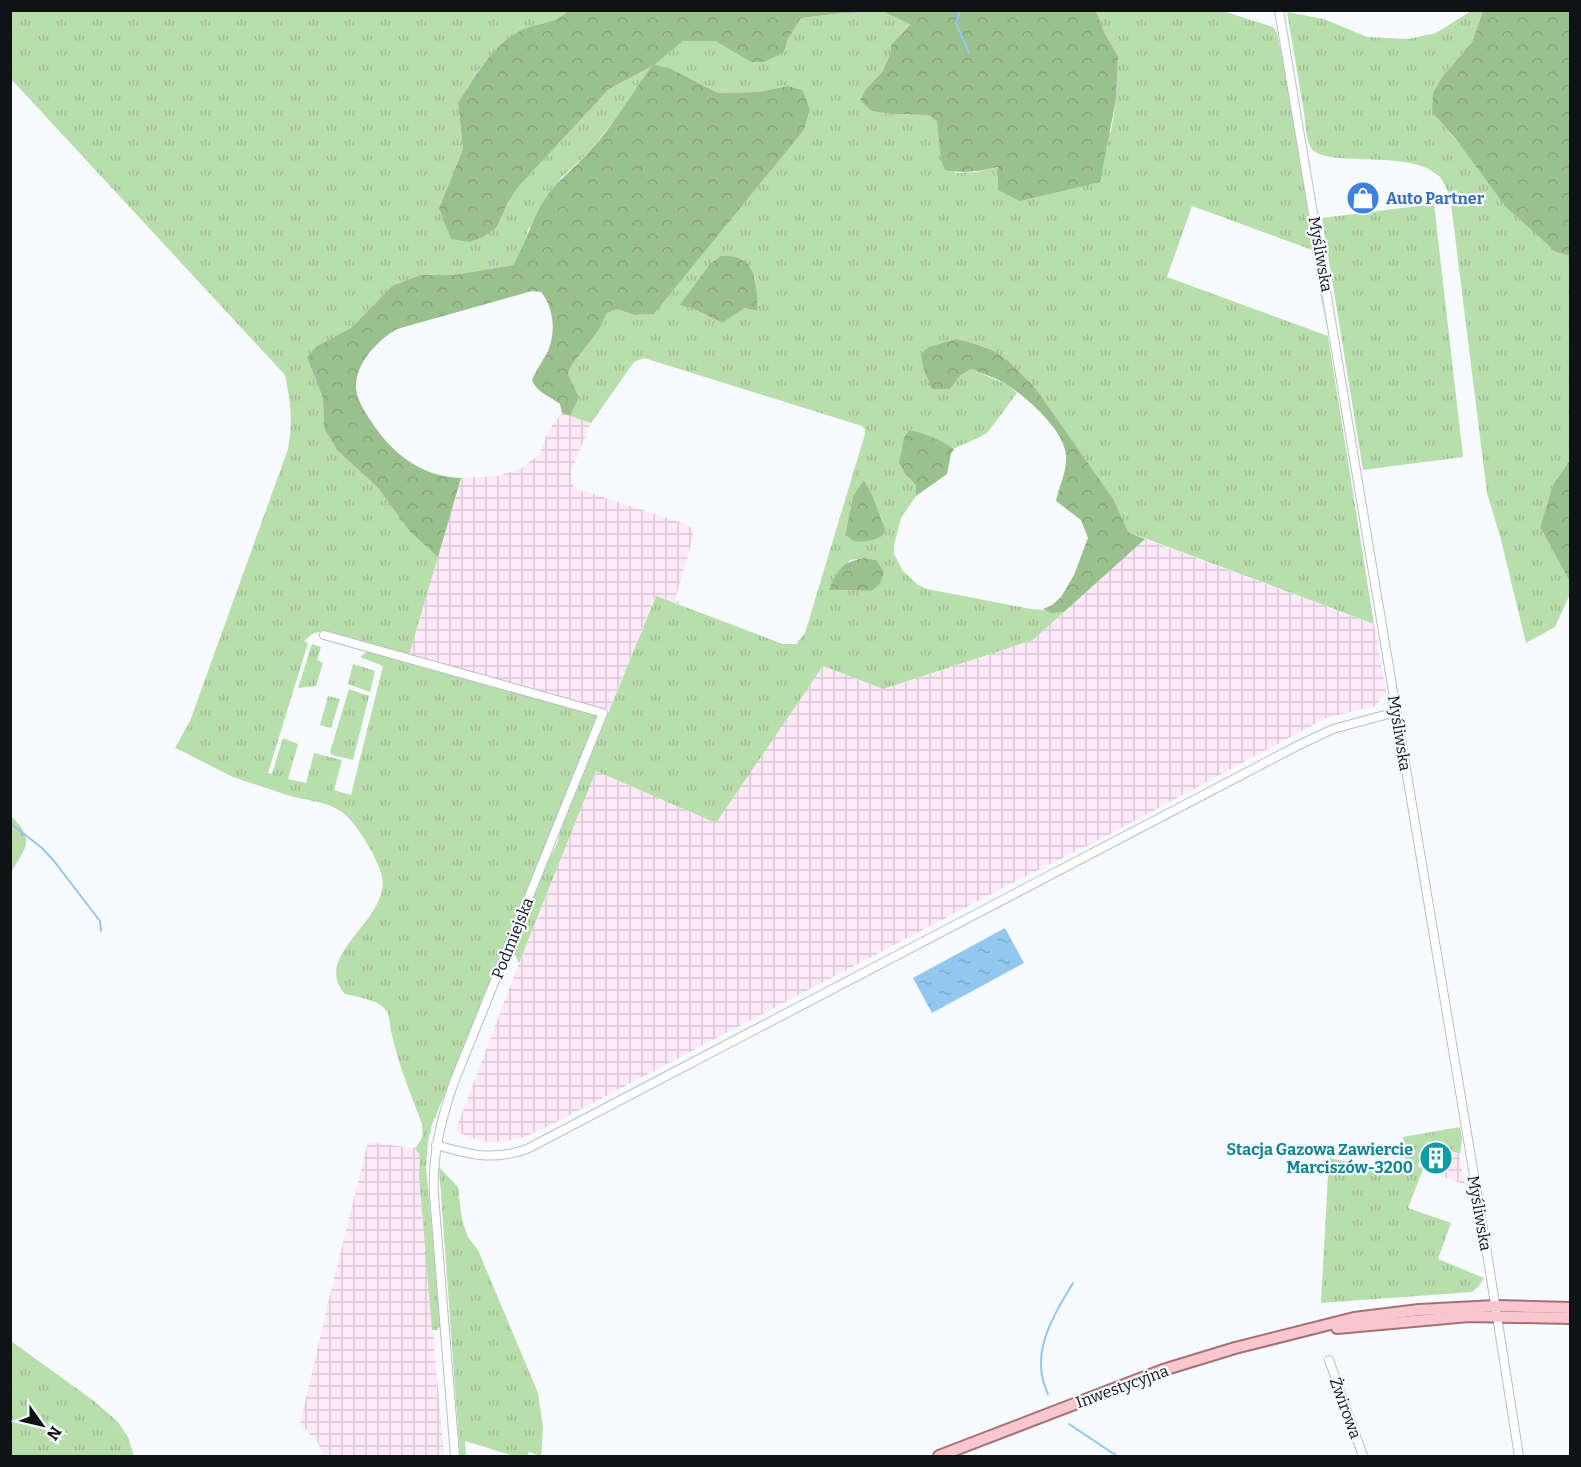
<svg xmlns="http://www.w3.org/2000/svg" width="1581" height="1467" viewBox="0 0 1581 1467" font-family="Bitter,serif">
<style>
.industrial{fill:url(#industrial-grid)}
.grass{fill:url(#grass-tufts);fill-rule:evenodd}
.forest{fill:url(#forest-crowns)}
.water{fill:url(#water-ripples)}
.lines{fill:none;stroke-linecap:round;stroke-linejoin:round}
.stream{stroke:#92c7f0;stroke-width:2}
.minor-casing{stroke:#babec6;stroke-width:10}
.major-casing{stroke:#a47176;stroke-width:14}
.minor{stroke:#fff;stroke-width:8}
.major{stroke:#f8c8cd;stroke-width:10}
.labels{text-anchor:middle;stroke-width:4.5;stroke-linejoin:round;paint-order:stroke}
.shop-label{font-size:16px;font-weight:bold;fill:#366cbe;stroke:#f7faff;text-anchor:start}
.street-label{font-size:16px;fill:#101215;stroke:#f7faff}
.culture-label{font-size:16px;font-weight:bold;fill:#0d838f;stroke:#f7faff;text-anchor:end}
</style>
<defs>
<pattern id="industrial-grid" width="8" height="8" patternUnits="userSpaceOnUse" patternTransform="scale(1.5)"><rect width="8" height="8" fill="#fde9f8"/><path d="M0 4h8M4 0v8" fill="none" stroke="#d8c7d4"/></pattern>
<pattern id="grass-tufts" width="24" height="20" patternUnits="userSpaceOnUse" patternTransform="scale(1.5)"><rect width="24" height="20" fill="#b8deac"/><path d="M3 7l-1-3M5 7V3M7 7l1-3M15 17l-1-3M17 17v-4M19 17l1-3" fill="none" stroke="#9dbd93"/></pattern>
<pattern id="forest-crowns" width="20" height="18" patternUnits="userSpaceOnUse" patternTransform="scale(1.5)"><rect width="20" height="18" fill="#9ac08e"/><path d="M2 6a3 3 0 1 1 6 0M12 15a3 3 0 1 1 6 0" fill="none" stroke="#84a47a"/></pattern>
<pattern id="water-ripples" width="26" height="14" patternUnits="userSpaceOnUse" patternTransform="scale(1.5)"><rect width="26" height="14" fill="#92c7f0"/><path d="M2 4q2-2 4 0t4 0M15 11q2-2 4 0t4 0" fill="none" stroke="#7daacd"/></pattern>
</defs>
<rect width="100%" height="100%" fill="#f7faff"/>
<g class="industrial">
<path d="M562,413L591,423L571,472V482L575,488L686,524L693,530V537L676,597L677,601L682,605L655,597L609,710L409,655L461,478L498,476L522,468L538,455L542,448L548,431Z"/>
<path d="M1145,539L1374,624L1386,692L1376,706L1326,718L1093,843L1014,882L545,1128L521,1138L502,1142H483L455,1131L516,971L596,771L716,823L823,666L883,689L1033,640Z"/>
<path d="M368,1142L415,1148L420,1156L419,1176L444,1456H324L317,1441L300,1424L329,1299Z"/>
<path d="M1427,1142L1459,1154L1465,1185L1418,1167Z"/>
</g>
<g class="grass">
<path d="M11,11H568C549,29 519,33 498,50C481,62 469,86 458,103L463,149L439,208L497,227L508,202L520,185L609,89L653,65L683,41H715L751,62L784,52L788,39L801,18L834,14L882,11L910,23L891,45L890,55L882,72L866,89L860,100L871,111L891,114L928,115L938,121L941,160L956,173L976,172L999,167L998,190L1111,132L1116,99L1118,56L1104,32L1096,11H1223L1273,27L1277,33L1287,81L1374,624L1128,532L1114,500L1036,389L992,350L969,342L956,339L950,389L961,375L971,369L1008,385L1017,393L988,432C978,440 965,442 954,449C940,439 926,433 909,430C901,442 900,460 906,474C908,478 913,482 917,485L916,496L901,518L894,545V554L903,571L918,585L927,589L1031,609C1044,609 1052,613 1064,612L1033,640L883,689L823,666L716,823L596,771L519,963L513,951L544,869L558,842L560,831L656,596L783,644H796L805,633L865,434V429L862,426L644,358L634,362L591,423L570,416L579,397L568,374L571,366L598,331L607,312L617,309L634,315L654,314L804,130L810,110L803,90L788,86L757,92L718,93L689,79L613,122L589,152L561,178L528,230L521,254L513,265L454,275H420L392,286L351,328L307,358L323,398L324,428L337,450L378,488L410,532L438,557L409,655L323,631L312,634L304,641L308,643L268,773L272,774L283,738L298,744L288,779L306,783L314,753L342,760L334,790L351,795L383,666L360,657L368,651L597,715L596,722L432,1125L428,1142L426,1167L441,1325L437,1330H432L419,1176L420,1156L415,1148C423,1140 423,1135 422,1124C411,1095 399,1066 392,1035C389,1026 391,1016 385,1009C376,999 357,997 345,994C309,954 395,919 381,873C376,856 356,822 342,812C323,799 301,801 281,793C265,787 249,783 233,777C214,768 195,757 175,748L190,721L288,449C293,420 291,404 285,375L11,79ZM1192,206L1312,250L1328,336L1167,277ZM755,276L758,311L745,308L722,323L692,308ZM872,495L878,513L883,521C870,535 864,549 845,534L853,496ZM864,558L876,560L871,591L829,590L850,560Z"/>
<path d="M1471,11H1483L1472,42L1443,76L1432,113L1556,252L1570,256V460L1553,485L1540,527L1570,582V594L1555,627L1526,643L1500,536L1487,493L1450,196C1447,190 1444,181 1439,176C1409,148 1325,169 1311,148C1306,139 1305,122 1304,112C1298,79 1293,45 1287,12L1324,19L1367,37L1408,39L1436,33Z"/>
<path d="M1434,204L1463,457L1363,470L1322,218Z"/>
<path d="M312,644L321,647L317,660L323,663L316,686L298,688Z"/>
<path d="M353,664L375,671L370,692L348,684Z"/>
<path d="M349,689L369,696L353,760L332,755L330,752Z"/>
<path d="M328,696L340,699L331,728L320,725Z"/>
<path d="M11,816C35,839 27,847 11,872Z"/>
<path d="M1460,1127L1462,1139L1460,1154L1427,1142L1418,1166L1423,1169L1408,1208L1451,1223L1438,1259L1484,1278L1479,1286L1472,1292L1321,1303L1329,1158L1396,1172L1402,1171L1406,1165L1403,1137Z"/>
<path d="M439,1167L458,1187L462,1220L468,1237L478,1250L538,1393L543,1427L541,1456L529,1452L527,1456H514L465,1441L466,1456H460Z"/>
<path d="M11,1341L94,1401L118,1422L128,1437L134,1456H11Z"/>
</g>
<g class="forest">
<path d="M568,11H1096L1104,32L1118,56L1116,99L1100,182L1020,201L998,190V167C980,171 964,174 945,170L941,160L937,121L928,115L891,114L871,111L860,100L866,89L882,72L890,55L891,45L910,24L882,11L834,14L801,18L788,39L784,52L764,62H751L715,41H683L654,65L669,68L718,93L757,92L788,86L803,90L810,110L804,130L654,314L634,315L617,309L607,313L598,331L571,366L568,374L579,397L570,416L562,413L560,404C551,397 536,392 532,380C536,370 543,361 548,351C556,332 554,308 541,292L532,291L397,329C378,340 355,363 356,388C357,400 365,412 371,421C392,454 422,477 461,478L438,557L410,532L378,488L337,450L324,428L323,398L307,358L316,347L351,328L392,286L420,275H454L513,265C526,244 531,220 545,199C558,180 574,168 589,152C613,126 631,95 652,66L609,89L520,185L508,202L497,227L483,237L469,242L451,239L439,208L463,149L458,103C474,78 492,46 520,31C538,22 552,26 568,11Z"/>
<path d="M1483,11H1570V256L1556,252L1506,207L1455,138L1432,113L1433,93L1443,76L1472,42Z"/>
<path d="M721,256C758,254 756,283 758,311L745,308L722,323L692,308L680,305L710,264Z"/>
<path d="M956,339L969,342L992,350L1008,361L1036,389L1114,500L1128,532L1145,539L1064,612L1051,613L1043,609L1052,605L1061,597L1074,575L1088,538L1081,520L1056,501C1059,486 1067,472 1066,456C1065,431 1028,399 1009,386C998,378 983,374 971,369L961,375L950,389H932L924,370L921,355L929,347Z"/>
<path d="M909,430C926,433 940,439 954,449L951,454L947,474L916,496V485L906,475L899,463L904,438Z"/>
<path d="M1570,460V582L1540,527L1553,485Z"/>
<path d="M864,480L872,495L885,529C884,533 884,535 880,537C875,540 859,543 854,541C852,540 847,536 845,535L853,496Z"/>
<path d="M864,558L876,560L884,572L880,583L872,591L829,590C838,570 841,562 864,558Z"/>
</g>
<path class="water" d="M1005,928L1024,963L932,1013L913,978Z"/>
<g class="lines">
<g class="stream">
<path d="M960,10L956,23L969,53"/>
<path d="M10,823L42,848L54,861L100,921L101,931"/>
<path d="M1048,1394C1029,1355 1052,1317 1073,1283"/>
<path d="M1069,1424L1117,1456"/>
</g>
<g class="minor-casing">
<g id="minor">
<path d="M1279,10L1487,1253L1519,1456"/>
<path d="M324,635L603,713L454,1082C441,1119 432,1155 434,1195L455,1456"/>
<path d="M436,1145C471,1155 492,1161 527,1149L1297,746L1333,729L1396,712"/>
<path d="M1329,1360L1363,1456"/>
</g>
</g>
<g class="major-casing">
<g id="major">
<path d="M1337,1328L1469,1316L1570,1318"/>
<path d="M939,1456L1163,1370L1235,1348L1354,1318L1419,1310L1495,1306L1570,1308"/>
</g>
</g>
<use href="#minor" class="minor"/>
<use href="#major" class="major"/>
</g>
<defs>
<g id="shop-disc" transform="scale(1.725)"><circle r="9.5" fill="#3f7fe0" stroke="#f7faff"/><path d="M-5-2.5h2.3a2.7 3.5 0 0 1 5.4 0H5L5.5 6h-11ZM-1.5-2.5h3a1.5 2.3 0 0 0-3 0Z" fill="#fff"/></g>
<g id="building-disc" transform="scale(1.725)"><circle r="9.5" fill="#0f9aa8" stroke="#f7faff"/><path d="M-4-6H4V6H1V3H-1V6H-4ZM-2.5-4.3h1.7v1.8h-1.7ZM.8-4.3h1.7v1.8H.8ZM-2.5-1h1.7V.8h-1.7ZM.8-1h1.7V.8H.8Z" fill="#fff"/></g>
</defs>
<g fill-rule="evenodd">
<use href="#shop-disc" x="1363" y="198"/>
<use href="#building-disc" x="1436" y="1158"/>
</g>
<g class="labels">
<g class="shop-label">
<text x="1386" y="204">Auto Partner</text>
</g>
<g class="street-label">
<text transform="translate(1321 254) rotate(80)" y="6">Myśliwska</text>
<text transform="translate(1400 733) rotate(81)" y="6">Myśliwska</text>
<text transform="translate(512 938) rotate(-68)" y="6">Podmiejska</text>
<text transform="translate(1480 1213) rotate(80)" y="6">Myśliwska</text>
<text transform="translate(1122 1386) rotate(-20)" y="6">Inwestycyjna</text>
<text transform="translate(1346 1408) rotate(70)" y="6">Żwirowa</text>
</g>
<g class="culture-label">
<text x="1413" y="1155">Stacja Gazowa Zawiercie<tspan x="1413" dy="18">Marciszów-3200</tspan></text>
</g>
</g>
<rect width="1581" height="1467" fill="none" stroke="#101215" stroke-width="24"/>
<g transform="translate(42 1425) rotate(124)" stroke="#f7faff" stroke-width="4.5" paint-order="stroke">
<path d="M0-4.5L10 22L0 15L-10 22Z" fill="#101215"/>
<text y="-9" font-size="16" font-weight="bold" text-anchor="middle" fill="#101215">N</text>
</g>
</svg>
